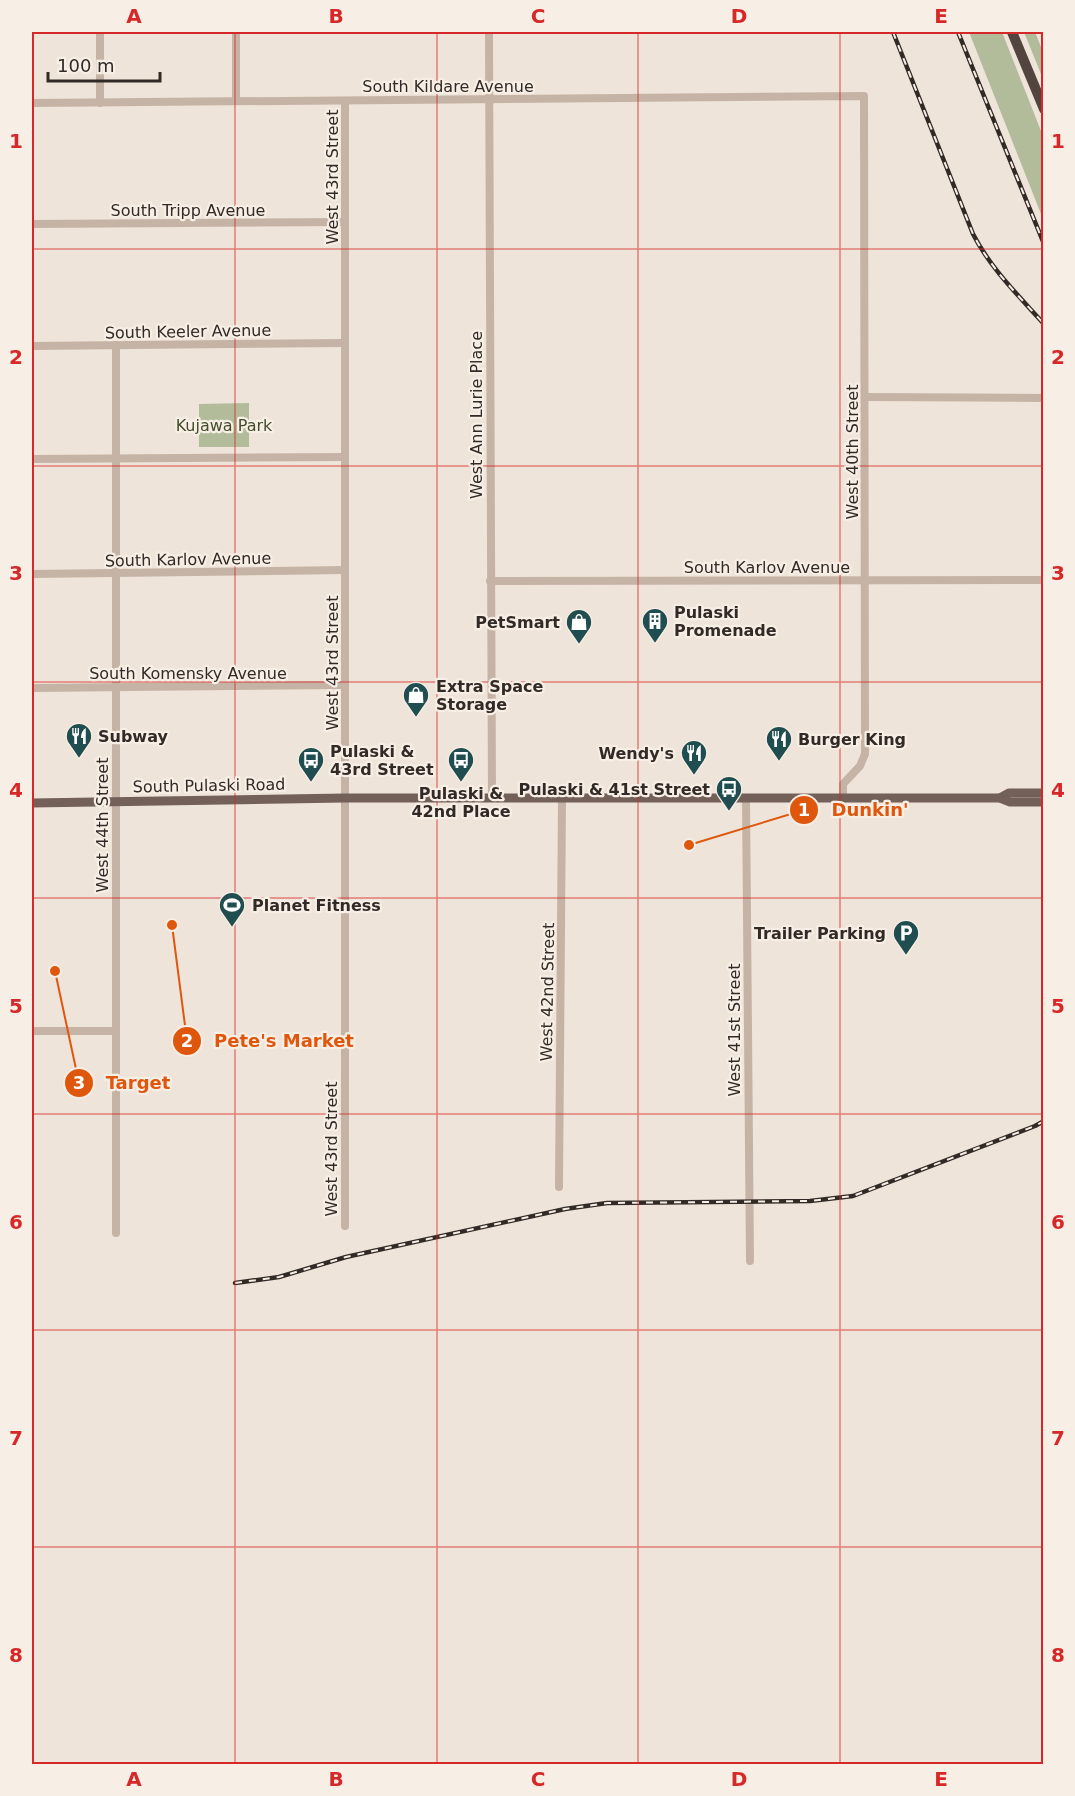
<svg xmlns="http://www.w3.org/2000/svg" width="1075" height="1796" viewBox="0 0 1075 1796" font-family="'DejaVu Sans',sans-serif">
<style>
.green{fill:#b2bc9b}
.lines{fill:none;stroke-linecap:round;stroke-linejoin:round}
.minor{stroke:#c5b3a6;stroke-width:8}
.major{stroke:#736059;stroke-width:9}
.highway{stroke:#52443e;stroke-width:10}
.rail-casing{stroke:#322a26;stroke-width:4.5}
.rail{stroke:#f7eee5;stroke-width:2;stroke-dasharray:7;stroke-linecap:butt}
.grid{fill:none;stroke:#d62828;stroke-width:1.5;stroke-opacity:0.55}
.labels{text-anchor:middle;stroke-width:4.5;stroke-linejoin:round;paint-order:stroke}
.street-label{font-size:16px;fill:#322a26;stroke:#f7eee5}
.park-label{font-size:16px;fill:#434e2c;stroke:#f7eee5}
.poi-label{font-size:16px;font-weight:bold;fill:#322a26;stroke:#f7eee5;text-anchor:start}
.leader{fill:none;stroke:#df570d;stroke-width:2}
.callout-dot{fill:#df570d;stroke:#f7eee5;stroke-width:2}
.mark-label{font-size:18px;text-anchor:middle;font-weight:bold;fill:#fff}
.callout-label{font-size:18px;text-anchor:middle;font-weight:bold;fill:#df570d;stroke:#f7eee5;stroke-width:4.5;stroke-linejoin:round;paint-order:stroke}
.neatline{fill:none;stroke:#d62828;stroke-width:2}
.grid-label{font-size:20px;text-anchor:middle;font-weight:bold;fill:#d62828}
</style>
<rect width="100%" height="100%" fill="#efe4d9"/>
<g class="green">
<path d="M969,32H1002L1043,136V219Z"/>
<path d="M1024,32H1035L1043,52V79Z"/>
<path d="M249,403V447H199V404Z"/>
</g>
<g class="lines">
<g class="minor">
<path d="M236,32V101"/>
<path d="M489,32L492,798"/>
<path d="M32,103L864,96L865,754L860,766L843,784V799"/>
<path d="M100,103V32"/>
<path d="M32,224L345,222"/>
<path d="M32,346L345,343"/>
<path d="M865,397L1044,398"/>
<path d="M32,459L345,457"/>
<path d="M32,574L345,570"/>
<path d="M490,581L1044,580"/>
<path d="M32,688L345,685"/>
<path d="M746,799L750,1261"/>
<path d="M32,1031H116"/>
<path d="M559,1187L562,799"/>
<path d="M345,1226V101"/>
<path d="M116,1233V345"/>
</g>
<g class="major">
<path d="M1000,798L1009,793H1044"/>
<path d="M32,803L345,798H1000L1010,802H1044"/>
</g>
<path class="highway" d="M1012,32L1044,109"/>
<g class="rail-casing">
<g id="rail">
<path d="M893,32L973,234C991,269 1018,295 1044,324"/>
<path d="M958,32L1044,244"/>
<path d="M235,1283L279,1277L346,1257L565,1209L607,1203L810,1201L853,1196L1035,1126L1044,1121"/>
</g>
</g>
<use href="#rail" class="rail"/>
</g>
<path class="grid" d="M235,32V1764M437,32V1764M638,32V1764M840,32V1764M32,249H1044M32,466H1044M32,682H1044M32,898H1044M32,1114H1044M32,1330H1044M32,1547H1044"/>
<defs>
<g id="building-pin" transform="scale(1.35)"><path d="M0 17L-7.5 6A9.5 9.5 0 1 1 7.5 6Z" fill="#204e50" stroke="#f7eee5"/><path d="M-4-6H4V6H1V3H-1V6H-4ZM-2.5-4.3h1.7v1.8h-1.7ZM.8-4.3h1.7v1.8H.8ZM-2.5-1h1.7V.8h-1.7ZM.8-1h1.7V.8H.8Z" fill="#fff"/></g>
<g id="shop-pin" transform="scale(1.35)"><path d="M0 17L-7.5 6A9.5 9.5 0 1 1 7.5 6Z" fill="#204e50" stroke="#f7eee5"/><path d="M-5-2.5h2.3a2.7 3.5 0 0 1 5.4 0H5L5.5 6h-11ZM-1.5-2.5h3a1.5 2.3 0 0 0-3 0Z" fill="#fff"/></g>
<g id="restaurant-pin" transform="scale(1.35)"><path d="M0 17L-7.5 6A9.5 9.5 0 1 1 7.5 6Z" fill="#204e50" stroke="#f7eee5"/><path d="M-5-6h1v4h1v-4h1v4h1v-4h1v5L-1.5 .5V6h-2V.5L-5-1ZM5-6V6H3V1.5H1.5Q1.5-4 5-6Z" fill="#fff"/></g>
<g id="bus-pin" transform="scale(1.35)"><path d="M0 17L-7.5 6A9.5 9.5 0 1 1 7.5 6Z" fill="#204e50" stroke="#f7eee5"/><path d="M-5-6H5V4H4V6H2V4H-2V6H-4V4H-5ZM-3.5-4V0h7V-4ZM-3.5 1.2v1.5H-2V1.2ZM2 1.2v1.5H3.5V1.2Z" fill="#fff"/></g>
<g id="stadium-pin" transform="scale(1.35)"><path d="M0 17L-7.5 6A9.5 9.5 0 1 1 7.5 6Z" fill="#204e50" stroke="#f7eee5"/><path d="M0-5a6.5 5 0 1 0 0 10a6.5 5 0 1 0 0-10ZM-3.5-1.8h7v3.6h-7Z" fill="#fff"/></g>
<g id="parking-pin" transform="scale(1.35)"><path d="M0 17L-7.5 6A9.5 9.5 0 1 1 7.5 6Z" fill="#204e50" stroke="#f7eee5"/><path d="M-3.5-5.5H1a3.5 3.5 0 0 1 0 7H-1V5.5H-3.5ZM-1-3.4V-.6H.8a1.4 1.4 0 0 0 0-2.8Z" fill="#fff"/></g>
</defs>
<g fill-rule="evenodd">
<use href="#building-pin" x="655" y="621"/>
<use href="#shop-pin" x="579" y="622"/>
<use href="#shop-pin" x="416" y="695"/>
<use href="#restaurant-pin" x="79" y="736"/>
<use href="#restaurant-pin" x="779" y="739"/>
<use href="#restaurant-pin" x="694" y="753"/>
<use href="#bus-pin" x="311" y="760"/>
<use href="#bus-pin" x="461" y="760"/>
<use href="#bus-pin" x="729" y="789"/>
<use href="#stadium-pin" x="232" y="905"/>
<use href="#parking-pin" x="906" y="933"/>
</g>
<g class="labels">
<g class="street-label">
<text x="448" y="92">South Kildare Avenue</text>
<text transform="translate(332 177) rotate(-90)" y="6">West 43rd Street</text>
<text x="188" y="216">South Tripp Avenue</text>
<text transform="translate(188 331) rotate(-1)" y="6">South Keeler Avenue</text>
<text transform="translate(476 415) rotate(-90)" y="6">West Ann Lurie Place</text>
<text transform="translate(852 452) rotate(-90)" y="6">West 40th Street</text>
<text transform="translate(188 559) rotate(-1)" y="6">South Karlov Avenue</text>
<text x="767" y="573">South Karlov Avenue</text>
<text transform="translate(332 663) rotate(-90)" y="6">West 43rd Street</text>
<text x="188" y="679">South Komensky Avenue</text>
<text transform="translate(209 785) rotate(-1)" y="6">South Pulaski Road</text>
<text transform="translate(102 825) rotate(-90)" y="6">West 44th Street</text>
<text transform="translate(547 992) rotate(-89)" y="6">West 42nd Street</text>
<text transform="translate(734 1030) rotate(-90)" y="6">West 41st Street</text>
<text transform="translate(331 1149) rotate(-90)" y="6">West 43rd Street</text>
</g>
<g class="park-label">
<text x="224" y="431">Kujawa Park</text>
</g>
<g class="poi-label">
<text x="674" y="618">Pulaski<tspan x="674" dy="18">Promenade</tspan></text>
<text x="560" y="628" text-anchor="end">PetSmart</text>
<text x="436" y="692">Extra Space<tspan x="436" dy="18">Storage</tspan></text>
<text x="98" y="742">Subway</text>
<text x="798" y="745">Burger King</text>
<text x="330" y="757">Pulaski &amp;<tspan x="330" dy="18">43rd Street</tspan></text>
<text x="674" y="759" text-anchor="end">Wendy's</text>
<text x="710" y="795" text-anchor="end">Pulaski &amp; 41st Street</text>
<text x="461" y="799" text-anchor="middle">Pulaski &amp;<tspan x="461" dy="18">42nd Place</tspan></text>
<text x="252" y="911">Planet Fitness</text>
<text x="886" y="939" text-anchor="end">Trailer Parking</text>
</g>
</g>
<path class="leader" d="M689 845L804 810M172 925L187 1041M55 971L79 1083"/>
<g class="callout-dot">
<circle cx="689" cy="845" r="6"/>
<circle cx="172" cy="925" r="6"/>
<circle cx="55" cy="971" r="6"/>
<circle cx="804" cy="810" r="15"/>
<circle cx="187" cy="1041" r="15"/>
<circle cx="79" cy="1083" r="15"/>
</g>
<g class="mark-label">
<text x="804" y="816">1</text>
<text x="187" y="1047">2</text>
<text x="79" y="1089">3</text>
</g>
<g class="callout-label">
<text x="870" y="816">Dunkin'</text>
<text x="284" y="1047">Pete's Market</text>
<text x="138" y="1089">Target</text>
</g>
<rect width="1075" height="1796" fill="none" stroke="#f7eee5" stroke-width="66"/>
<path d="M48 72v9h112v-9" fill="none" stroke="#322a26" stroke-width="3"/>
<text x="57" y="72" font-size="18" fill="#322a26" stroke="#f7eee5" stroke-width="4.5" paint-order="stroke">100 m</text>
<rect x="33" y="33" width="1009" height="1730" class="neatline"/>
<g class="grid-label">
<text x="134" y="23">A</text>
<text x="336" y="23">B</text>
<text x="538" y="23">C</text>
<text x="739" y="23">D</text>
<text x="941" y="23">E</text>
<text x="16" y="148">1</text>
<text x="1058" y="148">1</text>
<text x="16" y="364">2</text>
<text x="1058" y="364">2</text>
<text x="16" y="580">3</text>
<text x="1058" y="580">3</text>
<text x="16" y="797">4</text>
<text x="1058" y="797">4</text>
<text x="16" y="1013">5</text>
<text x="1058" y="1013">5</text>
<text x="16" y="1229">6</text>
<text x="1058" y="1229">6</text>
<text x="16" y="1445">7</text>
<text x="1058" y="1445">7</text>
<text x="16" y="1662">8</text>
<text x="1058" y="1662">8</text>
<text x="134" y="1786">A</text>
<text x="336" y="1786">B</text>
<text x="538" y="1786">C</text>
<text x="739" y="1786">D</text>
<text x="941" y="1786">E</text>
</g>
</svg>
